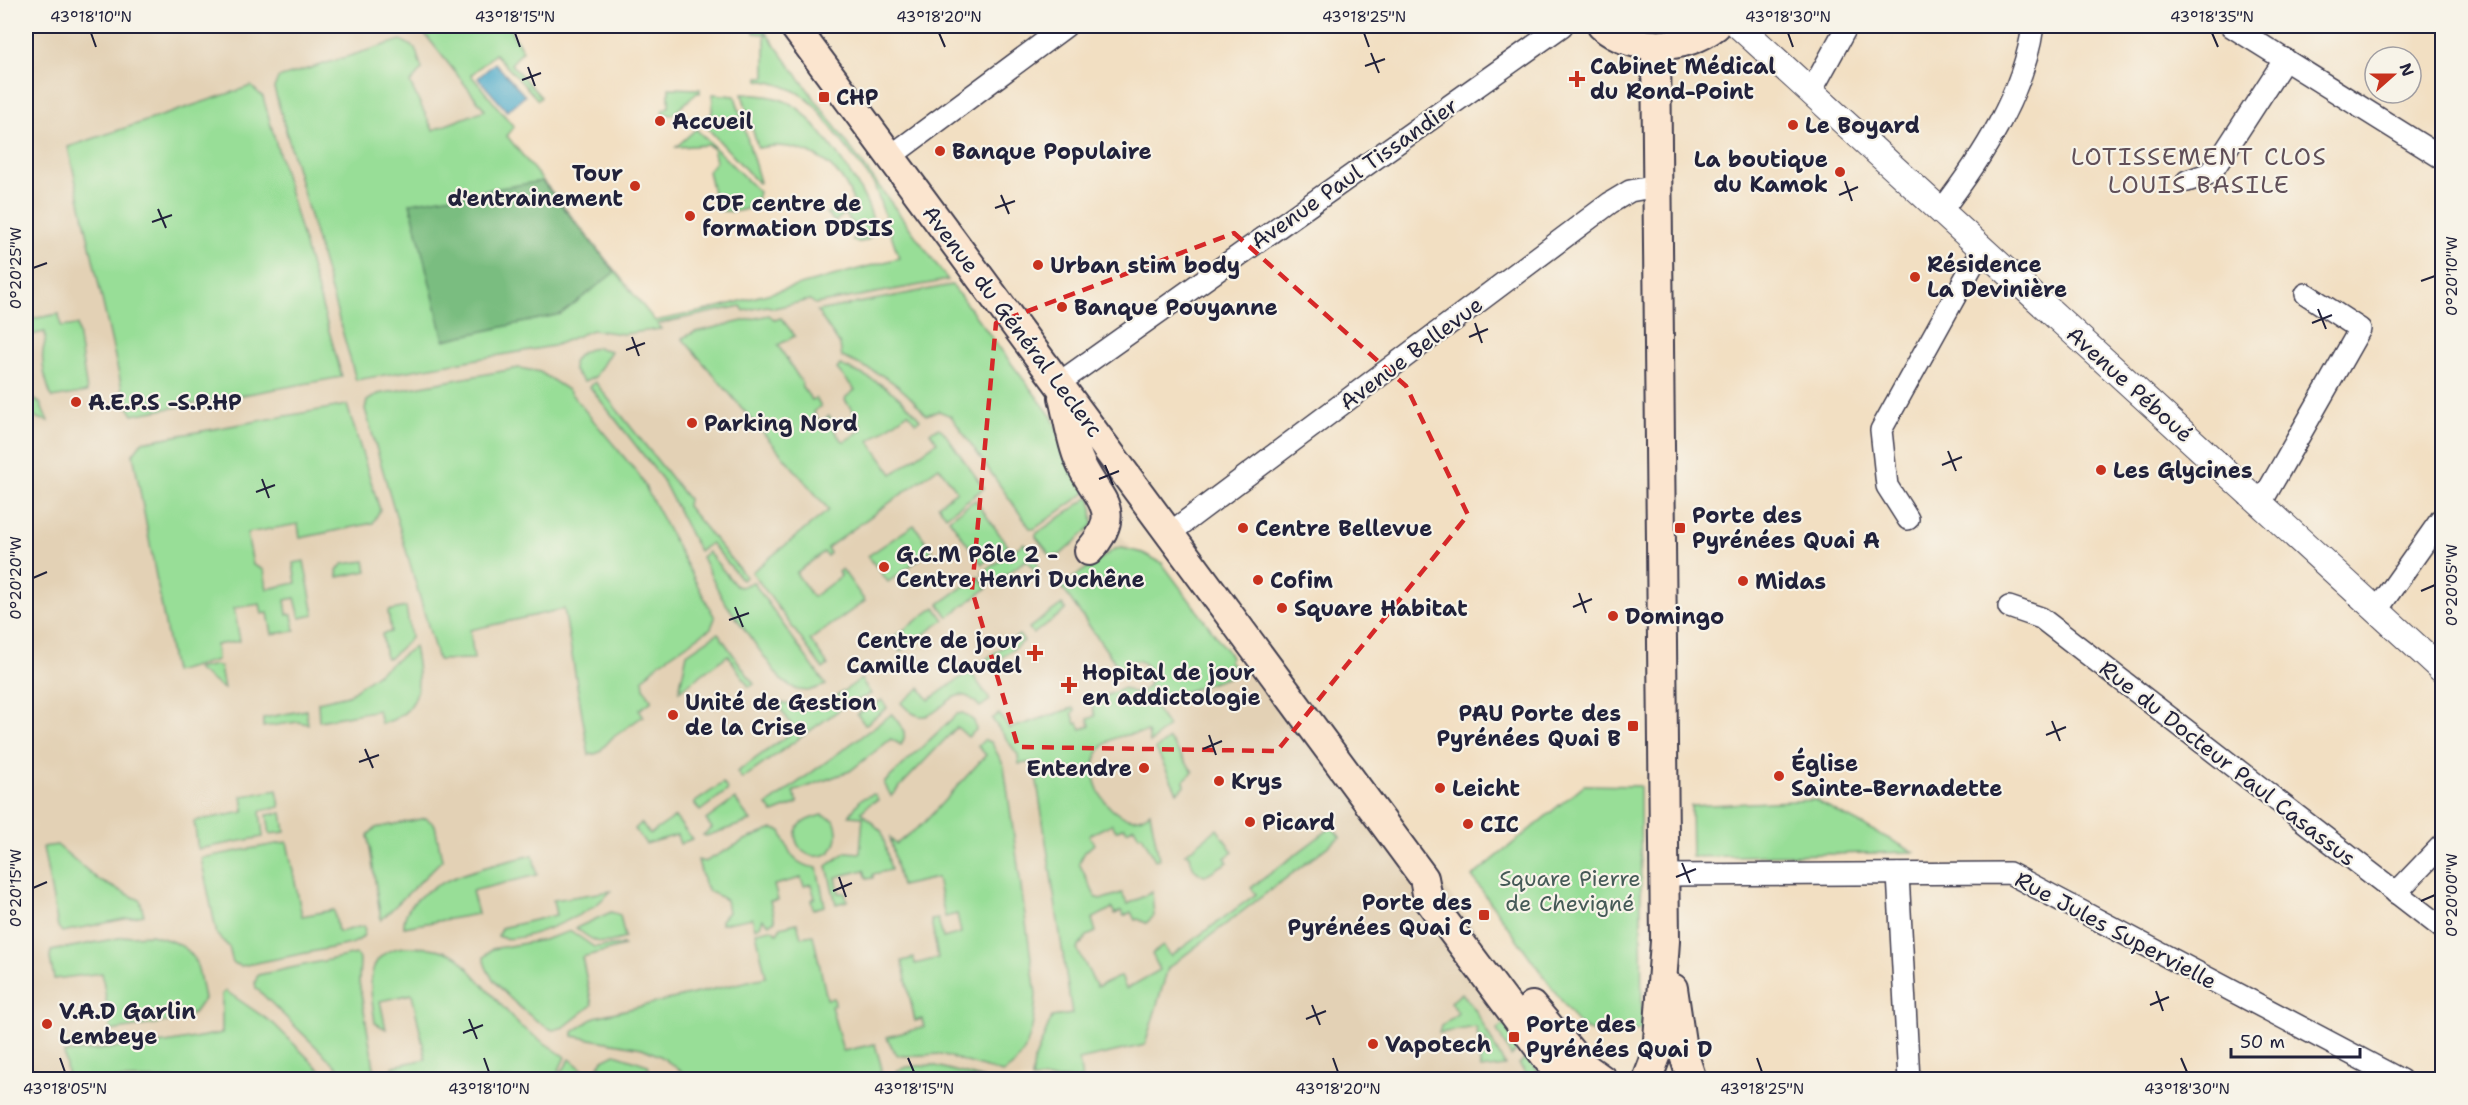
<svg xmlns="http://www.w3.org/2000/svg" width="2468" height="1105" viewBox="0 0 2468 1105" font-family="'Shantell Sans',sans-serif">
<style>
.built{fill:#e3d1b5}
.green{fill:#98de97;stroke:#5d8069;stroke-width:1.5}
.forest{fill:#7abd80;stroke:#4e705e;stroke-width:1.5}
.water{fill:#4aa9c9;stroke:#366682;stroke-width:1.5}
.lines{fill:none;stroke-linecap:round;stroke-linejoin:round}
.minor-casing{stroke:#413e4f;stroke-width:24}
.tertiary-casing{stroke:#413e4f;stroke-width:28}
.secondary-casing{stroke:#413e4f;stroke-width:32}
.minor{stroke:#fff;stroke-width:21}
.tertiary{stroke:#fff;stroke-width:26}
.secondary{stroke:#fbe5cf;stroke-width:28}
.marked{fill:none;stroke:#d62828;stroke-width:4.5;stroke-dasharray:12 8;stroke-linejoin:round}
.ticks{fill:none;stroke:#22223b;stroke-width:2}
.poi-dot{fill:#c8321e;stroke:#f7f3e8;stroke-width:2}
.labels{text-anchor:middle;stroke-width:4.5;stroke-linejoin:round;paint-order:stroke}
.poi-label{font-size:22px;font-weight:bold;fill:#22223b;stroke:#f7f3e8;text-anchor:start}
.street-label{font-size:22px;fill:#22223b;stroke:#f7f3e8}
.park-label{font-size:22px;fill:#455a57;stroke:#f7f3e8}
.neighbourhood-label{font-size:24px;letter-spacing:1.5px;fill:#604f58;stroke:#f7f3e8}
.neatline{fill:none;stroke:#22223b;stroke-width:2}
.ticks-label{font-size:15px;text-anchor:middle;fill:#22223b}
</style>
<rect width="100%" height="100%" fill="#f7f3e8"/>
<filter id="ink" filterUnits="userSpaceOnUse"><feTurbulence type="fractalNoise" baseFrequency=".0167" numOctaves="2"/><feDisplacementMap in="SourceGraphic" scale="12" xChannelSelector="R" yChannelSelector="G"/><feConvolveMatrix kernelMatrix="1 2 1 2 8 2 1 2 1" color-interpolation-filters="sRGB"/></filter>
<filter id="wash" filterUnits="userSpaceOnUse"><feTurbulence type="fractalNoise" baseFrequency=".008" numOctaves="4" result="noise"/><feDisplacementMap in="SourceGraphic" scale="24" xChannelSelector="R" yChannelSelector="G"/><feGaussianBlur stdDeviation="1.35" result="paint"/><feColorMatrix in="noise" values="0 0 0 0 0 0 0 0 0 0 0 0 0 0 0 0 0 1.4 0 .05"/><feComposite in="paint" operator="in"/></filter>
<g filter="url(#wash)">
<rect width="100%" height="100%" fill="#f2dfc2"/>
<path class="built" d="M26,26H448L425,34L657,324L936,264L1052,417L1077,476L1130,548L1162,563L1231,656L1229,661L1238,673L1262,660L1424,878L1444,887L1527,1000L1603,1079H26Z"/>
<g class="green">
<path d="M448,26H508L523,51L511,64L541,97L538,100L495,54L471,75L514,127L507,136L655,321L708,310L899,258L874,184L815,106C799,90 781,84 759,80V77H765V34L754,33V26H761L948,280L815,304L810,300L774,308L767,306L744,311L741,306L657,324L661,329L623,334L592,330L553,346L356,380L274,88L278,78L401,40L415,48L422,69L410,83L433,130L485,110L425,34Z"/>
<path d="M251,86L263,97L342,377L133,415L125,402L68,147Z"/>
<path d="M669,88L700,89V93H697L672,115L662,113L663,109L669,107Z"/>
<path d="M713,94L735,96L760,182L758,183L702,122L712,113Z"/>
<path d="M742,94C760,95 780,96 796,107C812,117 914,244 856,242L852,240L861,231L844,214L835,222L826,213L854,205C843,162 799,139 758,148Z"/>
<path d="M696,129L759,192C756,213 733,213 717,210L708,171L716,161L713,148L708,145L676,147Z"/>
<path d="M952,285L1052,417L1077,476L1088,491L1034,529L1030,528L951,416L939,411L926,415C899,381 882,374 842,357L840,345L817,311Z"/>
<path d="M59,314L61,327L77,325L87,392L52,398C47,385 41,365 43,351C44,343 47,342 45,332L26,336V320Z"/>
<path d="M769,315L775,320L781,318L795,336L778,345L802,383V387L812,400L816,398L821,406L813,412L821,422L829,416L835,424L832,427L841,440L845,441L861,430V426L854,416L855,414L845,400L846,397L855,390L837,369L840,365C875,379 896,390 920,419L916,423L908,413L869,441L892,474L937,442L930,432L939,428L943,431L984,488L946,516L938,505L957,491L939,467L827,548L830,553L827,556L824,552L796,573L813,597L841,576L838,572L842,569L865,601L810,640L828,665L823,669L752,572L829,510L682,338L695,332Z"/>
<path d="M598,348L611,351L595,377L584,382L574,371L573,363C579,352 586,349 598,348Z"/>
<path d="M519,368L540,372L568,390L639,475L715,618L711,628L658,664L643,679L644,688L652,701L639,710L643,716L612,738L598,753L589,755L564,609L470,630L474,659L438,660L365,409L367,401L378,394Z"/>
<path d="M595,382L688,499L687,506L746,577L742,580L711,543L699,551L662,479L590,387Z"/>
<path d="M32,398L40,403L48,421L26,415V399Z"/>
<path d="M347,405L380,510L373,523L300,538L298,524L247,533L253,565L264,570L267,589L296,583L293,563L304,561L314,615L300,618L295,598L285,600L287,614L292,615L295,631L272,634L268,613L262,614L260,604L234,608L240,641L216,645L217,660L174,672L133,454L142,442Z"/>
<path d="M1091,496L1093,525L1060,555L1051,556L1036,537V534Z"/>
<path d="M975,500L1008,546L982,564L949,519Z"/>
<path d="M914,525L932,550L888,582L868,556Z"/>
<path d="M1024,543L1037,561L1038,569L1036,572L1026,560L992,585L982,573Z"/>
<path d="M1122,548L1143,553L1162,563L1231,656L1229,661L1238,674L1152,703L1168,726L1150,743L1148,732C1136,734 1121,734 1111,740C1067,766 1117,841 1150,812L1159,859L1155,860L1142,835L1139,836L1134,827L1127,831L1124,827L1116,831L1112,824L1089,835L1094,844L1085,852L1079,863L1096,898L1103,899L1122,893L1128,904L1152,892L1154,916L1146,923L1138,919L1135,920L1131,912L1124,916L1121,911L1115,914L1112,908L1092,919L1096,932L1087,936L1077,949L1097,987L1121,976L1126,989L1160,970L1152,954L1163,946L1171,956L1256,894L1251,888L1332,827L1340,837L1168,968L1145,1045L1079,1060L1082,1079H1032L1034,1061L1052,1017L1072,1014L1034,762L1019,764L1018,755L992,719L999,714L1009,729L1073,708L1075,711L1072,713L1076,724L1078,723L1081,729L1090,726L1088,719L1095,716L1091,702L1124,688C1130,692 1135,694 1142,691C1166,679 1137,643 1121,671L1061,586L1115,549Z"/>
<path d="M708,552L736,586L741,587L753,582L826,685L808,691L797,690L781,680L722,598L702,557Z"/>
<path d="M365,561L367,571L338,577L337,570L343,564Z"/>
<path d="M978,576L987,588L948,617L939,604Z"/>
<path d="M1062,604L1066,610L1033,634L1029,628Z"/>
<path d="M406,607L411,638L390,658H386L382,634L391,632L388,611Z"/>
<path d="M935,607L944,620L900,651L891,639Z"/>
<path d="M718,633L754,684L749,687L728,655L679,691L687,654Z"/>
<path d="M1019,635L1024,641L986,669L981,663Z"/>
<path d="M414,647C422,684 422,713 381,724L378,710L319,721L318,702L348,695Z"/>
<path d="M215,665L220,667L224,689L196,669Z"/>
<path d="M970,671L990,700L980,707C946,667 939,746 901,703L920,688L929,700Z"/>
<path d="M861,679L871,694L845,706L742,779L737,772L795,730L776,702L809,708L825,704Z"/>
<path d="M882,700L887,708L865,725L857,714Z"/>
<path d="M306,710L308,724L298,722L263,727V718Z"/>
<path d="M963,713L974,721L976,730L968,737L957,727L891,796L884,783L957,714Z"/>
<path d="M892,714C899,724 910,733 901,745L891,739L850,771L793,792L798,803L773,813L767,805Z"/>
<path d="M1169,739L1193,772L1184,780L1185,786L1177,792L1156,749Z"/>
<path d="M984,740L991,742L1004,766L1036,994C1035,1021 1029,1061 1002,1073L941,1054L906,1056L898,1055L893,1050L887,1037L924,1027L922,1019L915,1021L902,961L914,958L915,964L938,958L931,920L938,919L943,938L961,933L957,914L945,917L937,878L901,886L890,838L896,844L924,823L986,755L978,746Z"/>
<path d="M723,783L728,790L700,811L694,803Z"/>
<path d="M1584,785L1640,786L1642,1029C1613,1036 1607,1041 1579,1025L1472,877Z"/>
<path d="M277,790L280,807L260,811L263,837L198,849L194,821L244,812L242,796Z"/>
<path d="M873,794L876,795L878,800L871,803L861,812L882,832L891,870L873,874V878L867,879L864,870L836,877L839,893H845L847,901L836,904L827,866L846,852L860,853L863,817L849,816L861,799Z"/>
<path d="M735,799L751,821L706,836L703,835L712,828L706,820Z"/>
<path d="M1815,800L1914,852L1692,857L1691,806Z"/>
<path d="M282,813L285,832L270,834L267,815Z"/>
<path d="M822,815L834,820C841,836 836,859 813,856C799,854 789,835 801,824C806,819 815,817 822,815Z"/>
<path d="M675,817L692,839L680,844L677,835L646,844L635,829L641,823L650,834Z"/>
<path d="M426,818L435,825L442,860L381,920L368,835L375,828Z"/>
<path d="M773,829L781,831C789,851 791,865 817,868L825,906L813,909L811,900L815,898L811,884L804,886L801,878L774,885L778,900L770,901L775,921L769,924L763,919L760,926L755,928L752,918L721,924V920L728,912L726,900L709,891L704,884L698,860L705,862L745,840Z"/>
<path d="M1217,829L1233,852L1225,858L1228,862L1204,876C1194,871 1192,867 1190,855L1185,854Z"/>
<path d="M287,842L302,916L334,910L338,932L364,926C367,937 360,940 351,944L241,966L233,963L229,947L217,935L201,858Z"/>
<path d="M57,845L100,881L140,900L144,915L62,932L58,927L43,847Z"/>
<path d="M533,855L537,875L472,891L478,914L404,927C401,882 501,863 533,855Z"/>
<path d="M611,891C607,895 602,900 597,904C582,916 515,947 498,936L501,928L556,915L553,900Z"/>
<path d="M611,912L620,915L625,938C600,946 596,944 576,928Z"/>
<path d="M797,923L801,937L813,935L827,999L834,998L835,1005L831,1006L843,1051L875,1044L881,1065L880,1079H692L660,1056L642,1048L573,1036V1032L595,1017L766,977L756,932L771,929L777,933L781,927Z"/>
<path d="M571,931L594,947L623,945L624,946L582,957L592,1005L564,1027L553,1030C533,1022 483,979 484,957L492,949L543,940Z"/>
<path d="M151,935C197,947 196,955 204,999L195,1012L183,1019L111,1031L102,973L54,979L50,958L51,951L129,936Z"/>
<path d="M403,947C423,947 439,947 458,957L520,1026L565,1057L559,1070L561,1073L570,1059L594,1079H385L394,1066L426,1059L412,994L380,1001L386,1029L375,1023C371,991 361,953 403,947Z"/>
<path d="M356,954L360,961L359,982L376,1079H349L256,988L255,982L258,975Z"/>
<path d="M226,991L274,1024L329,1079H68L64,1053L166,1043L222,1033V994Z"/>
<path d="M1462,993L1476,1011L1505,1066L1481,1069L1479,1057L1490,1054L1486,1040L1479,1041L1476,1027L1439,1033L1441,1026L1458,1013L1451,1002Z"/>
<path d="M1504,1024L1515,1039L1511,1042L1517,1050L1511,1056L1497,1030Z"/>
<path d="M615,1054L648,1065L650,1074L632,1079H601L597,1068L603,1060Z"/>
<path d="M1528,1057L1543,1078L1544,1079H1530L1519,1064Z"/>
<path d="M932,1065L985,1079H892L898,1070L908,1067Z"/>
</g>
<path class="forest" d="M542,181L615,272L561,314L444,340L410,203Z"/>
<path class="water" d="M495,63L525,96L507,111L478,78Z"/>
</g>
<g filter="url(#ink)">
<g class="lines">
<g class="minor-casing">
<g id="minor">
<path d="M2231,26L2442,158"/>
<path d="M1809,90L1818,79L1847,26"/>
<path d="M891,156L1066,26"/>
<path d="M2187,181L2211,173L2285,59"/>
<path d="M1941,211C1982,158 2024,93 2033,26"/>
<path d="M1059,383L1562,26"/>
<path d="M2261,503L2360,329L2306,294"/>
<path d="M1908,519L1887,486L1881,430L1972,266L1985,251"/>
<path d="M1170,533L1610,203L1630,191L1657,186"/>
<path d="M2009,607L2041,618L2442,928"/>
<path d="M2377,610L2442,518"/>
<path d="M1898,874L1909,1080"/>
<path d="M1665,875L2009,873L2401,1080"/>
<path d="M2396,893L2442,845"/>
</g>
</g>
<g class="tertiary-casing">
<path id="tertiary" d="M1739,26L2442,670"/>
</g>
<g class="secondary-casing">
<g id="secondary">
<path d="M794,26L1424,878L1428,899L1563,1080"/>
<path d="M1602,26C1633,52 1684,51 1716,26"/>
<path d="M1063,397C1068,417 1071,441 1079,460C1094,498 1127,508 1089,551"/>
<path d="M1673,988L1682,1049L1692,1080"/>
<path d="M1532,1006L1582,1065L1603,1080"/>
<path d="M1647,1080L1657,1054L1665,941L1656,46"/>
</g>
</g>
<use href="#minor" class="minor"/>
<use href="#tertiary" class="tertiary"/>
<use href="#secondary" class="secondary"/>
</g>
</g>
<path class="marked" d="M1234,233L1406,386L1468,515L1277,751L1018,747L972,590L996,323Z"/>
<path class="ticks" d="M91,33L96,47M515,33L520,47M939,33L945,47M1364,33L1369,47M1788,33L1793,47M2212,33L2218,47M1371,53L1379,73M1365,66L1385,59M528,67L535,86M522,80L541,73M1845,181L1852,201M1001,195L1009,214M1839,195L1858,187M995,208L1015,201M158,209L166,228M152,222L172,215M33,268L47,263M2421,281L2435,276M2318,309L2326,329M1475,323L1482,343M2312,323L2332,315M632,337L639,356M1469,337L1488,329M626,350L645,343M1948,451L1956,471M1105,465L1113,485M1942,465L1962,457M262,479L269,498M1099,479L1119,471M256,492L275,485M33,578L47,572M2421,591L2435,585M1579,593L1586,613M735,607L743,627M1573,607L1592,599M729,620L749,613M2052,721L2060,741M1209,735L1216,755M2046,735L2066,727M365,749L373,768M1203,749L1222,741M359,762L379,755M1682,863L1690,883M839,877L846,897M1676,877L1696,869M33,888L47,882M833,891L852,883M2421,901L2435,895M2156,991L2163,1011M1312,1005L1320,1025M2150,1005L2169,997M469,1019L477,1039M1306,1019L1326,1011M463,1033L483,1025M60,1058L65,1072M484,1058L489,1072M908,1058L914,1072M1333,1058L1338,1072M1757,1058L1762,1072M2181,1058L2187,1072"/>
<g class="poi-dot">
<path d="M1574 70h6v6h6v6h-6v6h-6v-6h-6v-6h6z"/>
<rect x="818" y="91" width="12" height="12" rx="3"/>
<circle cx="660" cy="121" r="6"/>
<circle cx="1793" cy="125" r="6"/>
<circle cx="940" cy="151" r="6"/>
<circle cx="1840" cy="172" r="6"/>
<circle cx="635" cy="186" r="6"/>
<circle cx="690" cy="216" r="6"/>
<circle cx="1038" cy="265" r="6"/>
<circle cx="1915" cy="277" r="6"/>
<circle cx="1062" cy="307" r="6"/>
<circle cx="76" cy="402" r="6"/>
<circle cx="692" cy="423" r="6"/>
<circle cx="2101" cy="470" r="6"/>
<circle cx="1243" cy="528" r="6"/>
<rect x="1674" y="522" width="12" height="12" rx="3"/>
<circle cx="884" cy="567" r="6"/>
<circle cx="1258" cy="580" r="6"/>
<circle cx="1743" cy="581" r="6"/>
<circle cx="1282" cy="608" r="6"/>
<circle cx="1613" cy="616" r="6"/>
<path d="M1032 644h6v6h6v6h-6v6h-6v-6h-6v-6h6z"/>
<path d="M1066 676h6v6h6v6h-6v6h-6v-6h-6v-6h6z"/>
<circle cx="673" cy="715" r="6"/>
<rect x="1627" y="720" width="12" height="12" rx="3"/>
<circle cx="1144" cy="768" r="6"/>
<circle cx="1779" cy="776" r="6"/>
<circle cx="1219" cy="781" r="6"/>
<circle cx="1440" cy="788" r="6"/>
<circle cx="1250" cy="822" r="6"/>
<circle cx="1468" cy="824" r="6"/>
<rect x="1478" y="909" width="12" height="12" rx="3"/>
<circle cx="47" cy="1024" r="6"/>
<rect x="1508" y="1031" width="12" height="12" rx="3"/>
<circle cx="1373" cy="1044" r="6"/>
</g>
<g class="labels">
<g class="poi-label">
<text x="1590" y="74">Cabinet Médical<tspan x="1590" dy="25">du Rond-Point</tspan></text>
<text x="836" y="105">CHP</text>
<text x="672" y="129">Accueil</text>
<text x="1805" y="133">Le Boyard</text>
<text x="952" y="159">Banque Populaire</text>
<text x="1828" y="167" text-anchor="end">La boutique<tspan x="1828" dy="25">du Kamok</tspan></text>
<text x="623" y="181" text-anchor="end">Tour<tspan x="623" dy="25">d'entrainement</tspan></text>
<text x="702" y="211">CDF centre de<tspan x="702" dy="25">formation DDSIS</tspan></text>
<text x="1927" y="272">Résidence<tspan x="1927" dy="25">La Devinière</tspan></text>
<text x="1050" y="273">Urban stim body</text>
<text x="1074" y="315">Banque Pouyanne</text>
<text x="88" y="410">A.E.P.S -S.P.HP</text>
<text x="704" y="431">Parking Nord</text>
<text x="2113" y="478">Les Glycines</text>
<text x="1692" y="523">Porte des<tspan x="1692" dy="25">Pyrénées Quai A</tspan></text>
<text x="1255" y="536">Centre Bellevue</text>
<text x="896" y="562">G.C.M Pôle 2 -<tspan x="896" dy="25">Centre Henri Duchêne</tspan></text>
<text x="1270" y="588">Cofim</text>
<text x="1755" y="589">Midas</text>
<text x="1294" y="616">Square Habitat</text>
<text x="1625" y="624">Domingo</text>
<text x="1022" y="648" text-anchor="end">Centre de jour<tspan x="1022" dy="25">Camille Claudel</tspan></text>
<text x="1082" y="680">Hopital de jour<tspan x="1082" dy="25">en addictologie</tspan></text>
<text x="685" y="710">Unité de Gestion<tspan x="685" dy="25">de la Crise</tspan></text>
<text x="1621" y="721" text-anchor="end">PAU Porte des<tspan x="1621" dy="25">Pyrénées Quai B</tspan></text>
<text x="1791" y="771">Église<tspan x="1791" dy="25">Sainte-Bernadette</tspan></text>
<text x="1132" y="776" text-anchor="end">Entendre</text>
<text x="1231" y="789">Krys</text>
<text x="1452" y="796">Leicht</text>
<text x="1262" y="830">Picard</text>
<text x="1480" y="832">CIC</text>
<text x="1472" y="910" text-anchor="end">Porte des<tspan x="1472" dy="25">Pyrénées Quai C</tspan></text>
<text x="59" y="1019">V.A.D Garlin<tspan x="59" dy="25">Lembeye</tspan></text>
<text x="1526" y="1032">Porte des<tspan x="1526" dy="25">Pyrénées Quai D</tspan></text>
<text x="1385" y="1052">Vapotech</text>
</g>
<g class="street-label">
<text transform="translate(1354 173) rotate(-35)" y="8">Avenue Paul Tissandier</text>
<text transform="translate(1013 321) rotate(53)" y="8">Avenue du Général Leclerc</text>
<text transform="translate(1411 353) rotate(-37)" y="8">Avenue Bellevue</text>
<text transform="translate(2130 384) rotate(42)" y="8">Avenue Péboué</text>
<text transform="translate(2228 763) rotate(38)" y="8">Rue du Docteur Paul Casassus</text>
<text transform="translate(2116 930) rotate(28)" y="8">Rue Jules Supervielle</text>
</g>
<g class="park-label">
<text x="1570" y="886">Square Pierre<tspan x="1570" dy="25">de Chevigné</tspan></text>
</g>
<g class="neighbourhood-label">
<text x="2199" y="165">LOTISSEMENT CLOS<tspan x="2199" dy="28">LOUIS BASILE</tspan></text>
</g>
</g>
<rect width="2468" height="1105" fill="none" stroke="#f7f3e8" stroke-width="66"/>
<g transform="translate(2393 75) rotate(69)"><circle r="28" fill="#f7f3e8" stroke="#a29fa3" stroke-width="1.5"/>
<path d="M0-4.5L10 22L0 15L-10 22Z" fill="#c8321e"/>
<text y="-9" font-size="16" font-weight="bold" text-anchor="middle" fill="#22223b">N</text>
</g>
<path d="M2231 1048v9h129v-9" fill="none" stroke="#22223b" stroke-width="3"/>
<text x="2240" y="1048" font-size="18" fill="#22223b" stroke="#f7f3e8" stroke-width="4.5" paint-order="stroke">50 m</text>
<rect x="33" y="33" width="2402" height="1039" class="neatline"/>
<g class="ticks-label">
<text x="91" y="22">43°18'10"N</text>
<text x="515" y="22">43°18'15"N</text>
<text x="939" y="22">43°18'20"N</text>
<text x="1364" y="22">43°18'25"N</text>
<text x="1788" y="22">43°18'30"N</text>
<text x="2212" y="22">43°18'35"N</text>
<text transform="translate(16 268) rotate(-90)" y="5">0°20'25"W</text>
<text transform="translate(2452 276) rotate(-90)" y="5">0°20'10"W</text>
<text transform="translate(16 578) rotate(-90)" y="5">0°20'20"W</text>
<text transform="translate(2452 585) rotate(-90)" y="5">0°20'05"W</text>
<text transform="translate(16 888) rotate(-90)" y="5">0°20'15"W</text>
<text transform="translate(2452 895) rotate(-90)" y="5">0°20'00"W</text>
<text x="65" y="1094">43°18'05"N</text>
<text x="489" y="1094">43°18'10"N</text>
<text x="914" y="1094">43°18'15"N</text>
<text x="1338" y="1094">43°18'20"N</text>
<text x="1762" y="1094">43°18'25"N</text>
<text x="2187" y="1094">43°18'30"N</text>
</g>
</svg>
